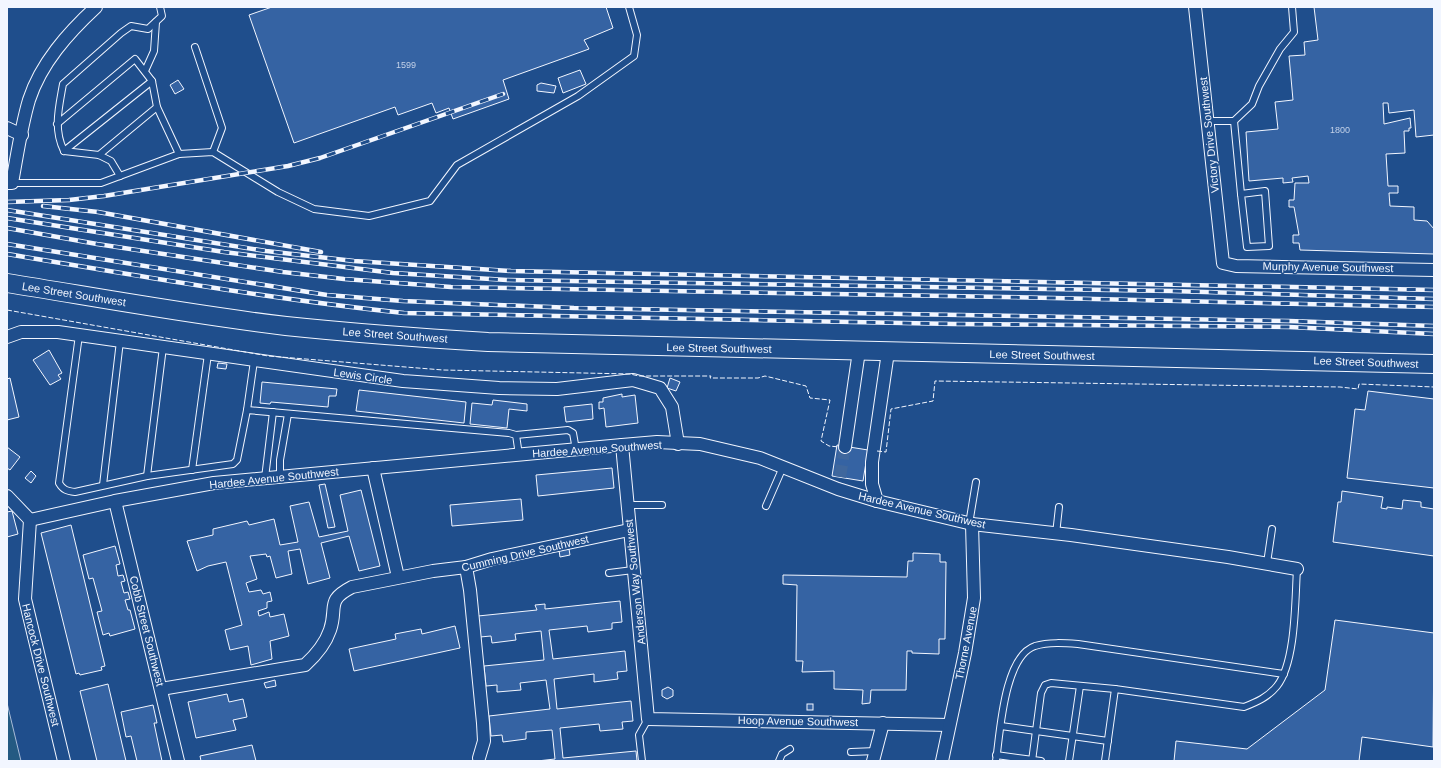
<svg xmlns="http://www.w3.org/2000/svg" width="1441" height="768" viewBox="0 0 1441 768" font-family="Arial,sans-serif">
<style>
.green{fill:#245a82;stroke:#a8bbd7}
.building{fill:#3563a3;stroke:#f2f6ff}
.lines{fill:none;stroke-linecap:round;stroke-linejoin:round}
.street-tunnel{stroke:#3f679d;stroke-width:12;stroke-dasharray:12 6;stroke-linecap:butt}
.lane-casing{stroke:#f2f6ff;stroke-width:8}
.street-casing{stroke:#f2f6ff;stroke-width:14}
.primary-casing{stroke:#f2f6ff;stroke-width:20}
.lane{stroke:#1f4e8c;stroke-width:6}
.street{stroke:#1f4e8c;stroke-width:12}
.primary{stroke:#1f4e8c;stroke-width:18}
.rail-casing{stroke:#f2f6ff;stroke-width:4.5}
.rail{stroke:#1f4e8c;stroke-width:3;stroke-dasharray:9;stroke-linecap:butt}
.fence{stroke:#f2f6ff;stroke-width:1;stroke-dasharray:5 2;stroke-linecap:butt}
.labels{text-anchor:middle;stroke-width:3;stroke-linejoin:round;paint-order:stroke}
.number-label{font-size:9px;fill:#c3d1e8}
.street-label{font-size:11px;fill:#f2f6ff;stroke:#1f4e8c}
</style>
<rect width="100%" height="100%" fill="#1f4e8c"/>
<path class="green" d="M7,703L21,761H7Z"/>
<g class="building">
<path d="M272,7H606L613,28L584,40L589,49L503,80L509,99L453,119L449,108L436,113L432,103L398,115L395,107L294,143L249,15Z"/>
<path d="M1314,7H1434V135L1416,137L1414,110L1389,113L1388,103H1383L1384,124L1410,118L1411,128H1409V131H1404L1405,153L1386,154L1388,186H1398V193H1389L1390,206L1414,207V220L1427,221L1434,229V254L1300,250L1299,243H1293V235H1299L1294,207H1289V200H1294L1295,183H1309L1308,176L1292,178L1293,182L1283,183V178L1249,181L1246,132L1278,129L1275,102L1293,100L1289,56L1305,55L1304,42L1318,40Z"/>
<path d="M580,70L586,84L563,93L558,78Z"/>
<path d="M178,80L184,89L175,94L170,85Z"/>
<path d="M541,83L556,86L554,93L537,91V85Z"/>
<path d="M49,350L62,373L58,375L61,379L50,385L33,360Z"/>
<path d="M218,363L227,364L226,369L217,368Z"/>
<path d="M10,378L19,417L7,420V379Z"/>
<path d="M670,378L680,382L676,391L667,388Z"/>
<path d="M262,382L337,389L336,396H329L328,407L271,402L270,404L260,403Z"/>
<path d="M359,390L466,402L464,423L356,411Z"/>
<path d="M1368,391L1434,399V488L1347,478L1355,409L1365,410Z"/>
<path d="M622,394V397L635,395L638,423L606,427L604,408L599,409V402H603V398Z"/>
<path d="M493,400L527,404V411L509,409L507,428L470,424L472,403L492,405Z"/>
<path d="M592,404L593,419L566,422L564,407Z"/>
<path d="M837,445L868,450L863,481L832,476Z"/>
<path d="M7,447L20,457L10,470L7,468Z"/>
<path d="M612,468L614,488L538,496L536,475Z"/>
<path d="M31,471L36,476L31,483L25,478Z"/>
<path d="M325,484L335,527L328,528L319,485Z"/>
<path d="M361,490L380,566L359,571L349,536L321,543L330,578L308,584L300,549L288,551L292,574L276,578L270,556L267,557L266,554L250,556L257,579L246,583L249,592L261,590L263,594L270,592L272,601L267,602V608L258,611L259,616L269,612L270,617L284,614L289,636L270,641L272,659L251,665L248,646L230,650L225,630L242,625L226,562L208,566L197,571L187,541L213,535V529L247,521L249,525L274,519L280,545L298,542L290,506L309,502L319,537L348,531L340,495Z"/>
<path d="M1342,491L1383,497L1381,508L1387,509V507L1402,509L1403,500L1421,502V507L1434,509V556L1333,542L1338,502H1341Z"/>
<path d="M521,499L523,520L452,526L450,505Z"/>
<path d="M12,511L18,534L7,537V512Z"/>
<path d="M71,525L105,666L101,667L102,670L80,675L79,673L76,674L41,533Z"/>
<path d="M115,546L120,564L116,565L118,576L123,575L125,581L121,582L124,593L128,592L130,599L125,600L128,610H130L135,629L110,636L109,633L103,635L97,612L102,611L93,578L89,579L83,555Z"/>
<path d="M569,549L570,555L560,557L559,550Z"/>
<path d="M913,553L940,554V562H946L945,639H939V654L912,653V651H907L906,690H871L870,703L862,704L863,690L834,689V671L802,672L803,661H796L797,585L783,584V575L907,577L908,561H913Z"/>
<path d="M620,601L622,622L612,623V629L588,632L587,626L549,630L553,659L625,651L627,671L617,672L618,679L594,682V674L554,679L557,709L631,701L633,721L622,722L623,729L600,731L599,724L560,728L563,758L636,751L637,761H537L555,759L552,730L526,732V739L503,742L502,735L491,736L489,716L550,709L546,680L520,683L521,690L497,692V685L486,686L484,666L544,660L541,631L515,634L516,640L492,643L491,636L480,637L478,616L537,610L535,605L545,604V609Z"/>
<path d="M1335,620L1434,633L1433,747L1362,737L1359,761H1174L1176,741L1247,749L1325,690Z"/>
<path d="M455,626L460,648L354,671L349,649L396,639L395,634L421,629L422,634Z"/>
<path d="M275,680L276,686L266,688L264,683Z"/>
<path d="M108,684L126,761H97L80,691Z"/>
<path d="M668,687L673,690V696L667,699L662,696V690Z"/>
<path d="M227,694L229,702L243,699L247,717L233,720L236,730L196,738L188,702Z"/>
<rect x="807" y="704" width="6" height="6"/>
<path d="M153,705L157,723H154L162,761H137L131,736L126,737L121,712Z"/>
<path d="M252,745L256,761H201L200,756Z"/>
</g>
<g class="lines">
<path class="street-tunnel" d="M840,477L845,447"/>
<g class="lane-casing">
<g id="lane">
<path d="M195,47L222,128L213,152"/>
<path d="M145,71L154,51L156,22"/>
<path d="M1208,121H1234L1252,104L1259,86L1280,49L1294,32L1292,7"/>
<path d="M1234,121L1241,194"/>
<path d="M57,124L135,59L152,81L157,107L179,154"/>
<path d="M64,151C53,129 59,107 63,84L121,33L131,26L148,29L162,16L160,7"/>
<path d="M64,151L152,81"/>
<path d="M64,151L99,155L111,161L120,176"/>
<path d="M99,155L157,107"/>
<path d="M12,183H101L179,154L213,152L278,192L314,209L369,216L430,201L457,165L578,96L634,56L637,35L629,7"/>
<path d="M1265,191L1269,246L1247,247L1241,194Z"/>
<path d="M79,335L59,483C63,490 67,491 75,492L147,476L233,464L237,460L247,410L509,433L516,435L519,455"/>
<path d="M247,410L254,361"/>
<path d="M516,435L568,430L573,433L576,450"/>
<path d="M192,470L208,354"/>
<path d="M147,476L163,347"/>
<path d="M280,477V460L288,414"/>
<path d="M265,478L273,412"/>
<path d="M103,485L120,341"/>
<path d="M627,505H662"/>
<path d="M766,506L783,467"/>
<path d="M969,524L976,482"/>
<path d="M1056,534L1059,507"/>
<path d="M1267,563L1272,529"/>
<path d="M609,573L633,570"/>
<path d="M1001,726L1108,741"/>
<path d="M851,752L876,751"/>
<path d="M996,755L1041,761"/>
<path d="M642,761L639,735L648,719"/>
<path d="M779,761L782,754L790,749"/>
<path d="M996,761C1000,733 1004,656 1035,646C1049,642 1064,643 1078,644L1284,674"/>
<path d="M1032,761L1041,693L1045,685L1051,683L1115,689"/>
<path d="M1069,761L1080,686"/>
<path d="M1105,761L1115,689L1244,707C1257,702 1268,697 1277,686C1296,662 1295,600 1297,569"/>
</g>
</g>
<g class="street-casing">
<g id="street">
<path d="M1195,7L1223,263L1236,266L1434,270"/>
<path d="M7,128L22,135"/>
<path d="M7,183H12C17,156 21,127 29,100C41,63 68,33 96,7"/>
<path d="M7,337L21,332H58L403,381L499,388L557,389L633,380L660,388L672,407L678,444"/>
<path d="M622,445L648,719L949,725"/>
<path d="M845,447L859,351"/>
<path d="M373,468L398,577"/>
<path d="M7,496L30,520"/>
<path d="M115,501L178,761"/>
<path d="M877,501L872,484V462L888,352"/>
<path d="M30,520L115,501L214,483L622,445L657,442L700,444L760,458L838,489L877,501L972,524L1071,535L1228,557L1297,569"/>
<path d="M30,520L25,599L64,761"/>
<path d="M466,567L470,590L483,723L484,741L479,758"/>
<path d="M161,689L305,665C316,655 325,645 330,630C338,607 325,601 352,587L433,571L466,567L492,559L629,530"/>
<path d="M873,761L883,723"/>
<path d="M942,761L965,653L974,598L972,524"/>
</g>
</g>
<g class="primary-casing">
<path id="primary" d="M7,283C100,298 192,315 286,326C353,333 421,338 488,342L1434,364"/>
</g>
<use href="#lane" class="lane"/>
<use href="#street" class="street"/>
<use href="#primary" class="primary"/>
<g class="rail-casing">
<g id="rail">
<path d="M7,202L69,200L104,196L288,166L320,158L503,94"/>
<path d="M43,206L98,212L321,252"/>
<path d="M7,210L266,251L354,261L511,271L1434,290"/>
<path d="M7,218L224,252L393,273L507,280L1172,291L1434,299"/>
<path d="M7,228L97,244L283,272L344,279L451,287L1053,298L1434,307"/>
<path d="M7,244L327,295L403,301L574,308L1289,321L1434,326"/>
<path d="M7,254C139,276 271,299 404,313L954,324L1289,327L1434,334"/>
</g>
</g>
<use href="#rail" class="rail"/>
<g class="fence">
<path d="M7,310L268,356L443,370L630,374L639,376H711L710,378H758L765,376L806,386L810,398L830,400L821,441L829,446L839,447"/>
<path d="M877,451L886,452L891,409L933,401L935,381L1340,387L1358,389L1359,384L1434,387"/>
</g>
</g>
<g class="labels">
<g class="number-label">
<text x="406" y="68">1599</text>
<text x="1340" y="133">1800</text>
</g>
<g class="street-label">
<text transform="translate(1209 135) rotate(-96)" y="4">Victory Drive Southwest</text>
<text transform="translate(1328 267) rotate(1)" y="4">Murphy Avenue Southwest</text>
<text transform="translate(74 294) rotate(9)" y="4">Lee Street Southwest</text>
<text transform="translate(395 335) rotate(4)" y="4">Lee Street Southwest</text>
<text transform="translate(719 348) rotate(1)" y="4">Lee Street Southwest</text>
<text transform="translate(1042 355) rotate(1)" y="4">Lee Street Southwest</text>
<text transform="translate(1366 362) rotate(2)" y="4">Lee Street Southwest</text>
<text transform="translate(363 376) rotate(8)" y="4">Lewis Circle</text>
<text transform="translate(597 449) rotate(-4)" y="4">Hardee Avenue Southwest</text>
<text transform="translate(274 478) rotate(-6)" y="4">Hardee Avenue Southwest</text>
<text transform="translate(922 510) rotate(13)" y="4">Hardee Avenue Southwest</text>
<text transform="translate(525 553) rotate(-13)" y="4">Cumming Drive Southwest</text>
<text transform="translate(635 582) rotate(-96)" y="4">Anderson Way Southwest</text>
<text transform="translate(147 631) rotate(76)" y="4">Cobb Street Southwest</text>
<text transform="translate(966 643) rotate(-79)" y="4">Thorne Avenue</text>
<text transform="translate(41 665) rotate(76)" y="4">Hancock Drive Southwest</text>
<text transform="translate(798 721) rotate(1)" y="4">Hoop Avenue Southwest</text>
</g>
</g>
<rect width="1441" height="768" fill="none" stroke="#f2f6ff" stroke-width="16"/>
</svg>
